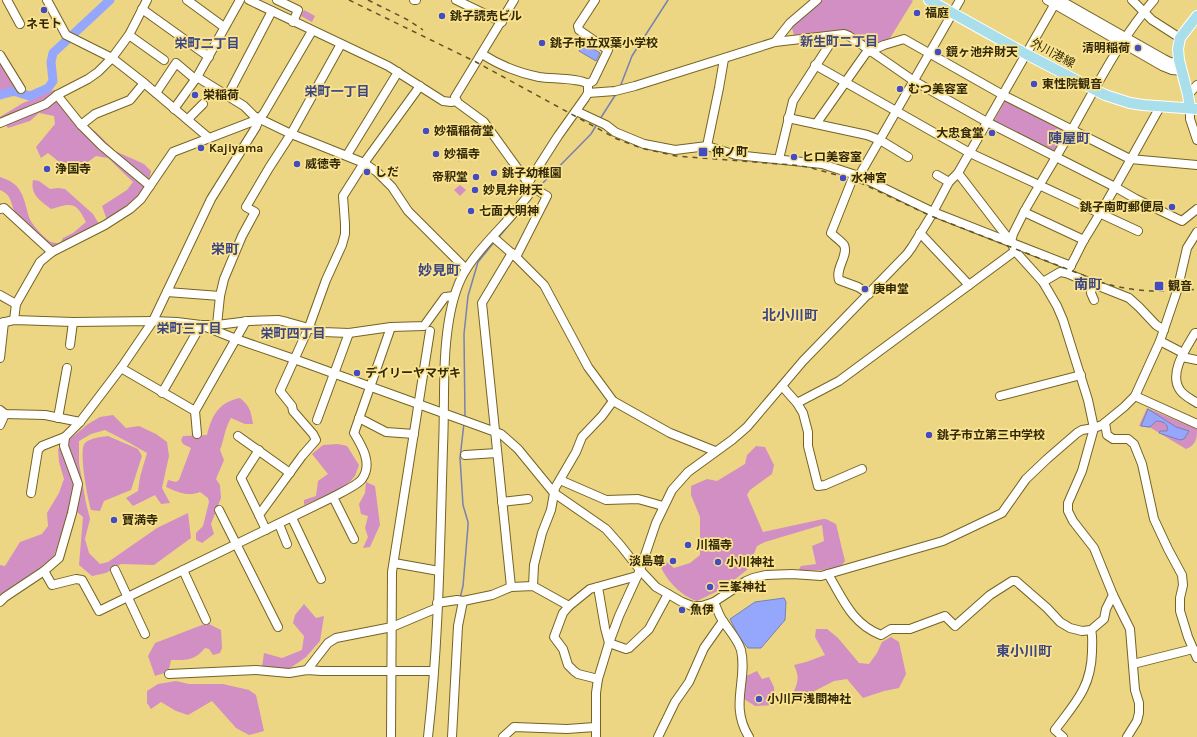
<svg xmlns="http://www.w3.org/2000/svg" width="1197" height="737" viewBox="0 0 1197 737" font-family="Karla,'Noto Sans JP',sans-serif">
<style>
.green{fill:#d18fc3}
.water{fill:#95a7fc;stroke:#7781b2}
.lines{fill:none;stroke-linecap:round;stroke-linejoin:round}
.stream{stroke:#7781b2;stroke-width:1.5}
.river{stroke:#95a7fc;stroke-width:9}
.minor-casing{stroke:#746324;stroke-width:10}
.major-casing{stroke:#fff;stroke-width:12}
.minor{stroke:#fff;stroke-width:8}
.major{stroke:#a8dfeb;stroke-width:10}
.rail{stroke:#615424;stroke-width:1.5;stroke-dasharray:5 5;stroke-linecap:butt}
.poi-dot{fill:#434cc1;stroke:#fae390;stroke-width:1.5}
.labels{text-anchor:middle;stroke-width:3.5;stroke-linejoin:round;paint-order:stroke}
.poi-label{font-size:12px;font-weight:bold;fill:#312804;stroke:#fae390;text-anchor:start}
.street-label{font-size:12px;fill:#312804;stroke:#fae390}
.neighbourhood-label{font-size:13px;font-weight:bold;fill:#3c4682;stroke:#fae390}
.quarter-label{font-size:14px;font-weight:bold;fill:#3c4682;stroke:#fae390}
</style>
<rect width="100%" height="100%" fill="#edd683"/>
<g class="green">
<path d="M822,0H911L913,1L890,38L870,45L844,30L794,35L791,25Z"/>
<path d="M304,10L315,16L312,22L301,16Z"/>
<path d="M0,60L15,88L0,92Z"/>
<path d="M54,90L63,107L82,129L95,131L115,151L144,164L151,171C146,197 127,206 107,220L102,206L127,190L133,182L108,158L96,156L73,173L48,153L41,158L36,147L55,124L54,116L39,113L30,121L8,128L0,118V117L23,103Z"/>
<path d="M1006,99L1066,130V132L1056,152H1053L994,121Z"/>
<path d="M459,149L465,156L459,162L452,155Z"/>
<path d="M0,177C23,184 23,197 29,217C31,224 45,239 51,242C54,243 58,243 60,244L63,238L73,233L86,222C76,201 71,203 51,209C41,201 30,195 33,180L39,181L50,189L58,188L65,189L93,214L99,224L53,249C46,243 17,218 15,212C10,202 12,195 0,190Z"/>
<path d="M460,185L466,190L460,196L454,190Z"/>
<path d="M240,398C250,406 251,412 253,424H245L231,418C225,428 224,439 220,450L224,460L216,479L220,485L221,498L211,524L214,534L202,543L196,540V533L203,526L209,502L208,498L200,492C188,497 177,492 166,487L168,480L176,482L179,480L191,448L183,444L181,440L183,436L207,435C212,415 219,402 240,398Z"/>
<path d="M1147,408L1197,429C1197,439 1196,445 1186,449L1151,428L1139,426Z"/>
<path d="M113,415L126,428L139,426L156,434L167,442L169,456L162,488L170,503L161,504L155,495L133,506L126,498L138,491L140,477L147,453L128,442L105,430L91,434L79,441V463L86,503L90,519L85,539L89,553L100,564L108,562L157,528L188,513L191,538L154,565L121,564L106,573L92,576L79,565L83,517L77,512L68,514L53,559L0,597V565L5,566L20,542L42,534L48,526L47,513L59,493L64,479L59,462L58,449L88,424L100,417Z"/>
<path d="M108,436L138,449L142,456L131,490L104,501L100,511L91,510C88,500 78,450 85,443C90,438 101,437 108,436Z"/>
<path d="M338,444L347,446L359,465L355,476L345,487L304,505V500L316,496L318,481L328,474L312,454L323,445Z"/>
<path d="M756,446L765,447L774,465L772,474L750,490L747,495L763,532L823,519H826L836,524L845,561L839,569L802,571L799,569L801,566L816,564L812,546L824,541L822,525L765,542L757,546L748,569L724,588L697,601C681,596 666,580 660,565L664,560L674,568L690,563L700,555V517L691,495V486L707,479L717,481L745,464L747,455Z"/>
<path d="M366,482L375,486L380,525L370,547L363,548L368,537L365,528L368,516L361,514L359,504L365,493Z"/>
<path d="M304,604L316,618L324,616L320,641L306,657L289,669L262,667L264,653L282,658L302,650L304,636L293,623L295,615Z"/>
<path d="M209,624L221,630L222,648L220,653L213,655L209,649L205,648C194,661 187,660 171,660C169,673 167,672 155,676L148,656L155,643L202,625Z"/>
<path d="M816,629H827L838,638L859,663L869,664L877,653L882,642L891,637L899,642L906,674L899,688L884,691L863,698L847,679L834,681L797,700L792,696C798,682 800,679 794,665L806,662L825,655L815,637Z"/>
<path d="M757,671L762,679L769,677L774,687L775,705L755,706L744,699V677Z"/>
<path d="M176,681L189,684H223L249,690L256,695L264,731L249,735L236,728L212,701L188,715L176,711L161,702L151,709L147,703V691L158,684Z"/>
</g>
<g class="water">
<path d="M583,43L600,53L596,61L579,51Z"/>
<path d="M1148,409L1176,427L1189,431L1184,439L1180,440L1159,433L1160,431H1167C1169,424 1163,421 1156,421L1150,427L1141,426Z"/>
<path d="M784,598L786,602L785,620L761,648H748L739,637L730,619L755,602Z"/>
</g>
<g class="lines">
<g class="stream">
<path d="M620,87L632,56L668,0"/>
<path d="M600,119L616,94"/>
<path d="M539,187L591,134L597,124"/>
<path d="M529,200L536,192"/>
<path d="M499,237L512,221"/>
<path d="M465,418L464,334L468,296L478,262L495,241"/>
<path d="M460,598L463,586L468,526V522L463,505L460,458L464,423"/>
</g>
<path class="river" d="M0,95C18,89 13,92 30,96L48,88L53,81L51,62L53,53L110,0"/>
<g class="minor-casing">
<g id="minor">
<path d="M7,0L20,24"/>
<path d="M47,0L66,35L112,58L144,83L209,138"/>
<path d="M187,0L224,27"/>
<path d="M249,0L388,66L443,101L451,102L456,101"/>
<path d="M277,0L298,10L293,22"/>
<path d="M414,0H416"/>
<path d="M456,0L502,22"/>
<path d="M1047,0L1162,66L1172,70L1182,71"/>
<path d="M1060,0L1164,59L1170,62L1180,63"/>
<path d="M1132,0L1152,20L1180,38"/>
<path d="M142,9L209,57"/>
<path d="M129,35L164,60"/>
<path d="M775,42L790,23L817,0"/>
<path d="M482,54C499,65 519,73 539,77C551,79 580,78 588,84V93L585,98L558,136L528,183"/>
<path d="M0,55L21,89"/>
<path d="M815,65L970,153L1138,231"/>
<path d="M197,77L244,106L254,116L289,133L364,163L377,172L392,187L408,211L466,269"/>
<path d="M588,84L593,81L608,50L579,30L578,26L595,0"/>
<path d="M156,93L176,63L195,79"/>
<path d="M588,93L615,91L635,86L775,42L844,34L849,36L914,81L987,122L1115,187L1136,199L1182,221L1197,209"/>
<path d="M57,95L81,125L102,146L150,186"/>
<path d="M228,95L272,11"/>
<path d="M1188,95L1197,85"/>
<path d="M1190,108V119L1197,140"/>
<path d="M174,109L197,77L240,0"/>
<path d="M576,111L606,125L615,132L644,144L675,150L707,146L736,155L822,164L859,176L933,212L1071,266"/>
<path d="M788,118L867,135L880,140L908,157"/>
<path d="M188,120L191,116L203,104"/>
<path d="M0,123L46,104L57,95L88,79L98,72L112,58L129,35L147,0"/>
<path d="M816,124L866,53L884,45L904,39L1003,95L1130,159L1197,165"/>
<path d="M81,125L95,114L130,100L144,83"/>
<path d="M707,146L719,88L724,59"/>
<path d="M347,155L398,72"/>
<path d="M779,159L793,101L835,36"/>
<path d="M958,173L1011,242L1015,251L1043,282L1057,306L1063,320L1088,400L1094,428L1082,471L1068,503V511L1073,521L1094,548L1113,595L1130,629L1135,690L1139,703V713L1137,721L1127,737"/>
<path d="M854,175L831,233C835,237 841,241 844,245C849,255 835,268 839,280L858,287L869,294"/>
<path d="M937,175L949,182"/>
<path d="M859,176L960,0"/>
<path d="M0,209L4,208L52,252"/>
<path d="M1024,212L1084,240"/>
<path d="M920,233L969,285"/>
<path d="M493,237L516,257L544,285L588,367L613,401L670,433L715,451"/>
<path d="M1011,242L1013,234L1024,212C1042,180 1062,148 1080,115C1102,76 1124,34 1154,0"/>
<path d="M516,257L547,196L530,186"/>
<path d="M1066,273L1129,298L1139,307L1156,325L1164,330"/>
<path d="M1043,282L1060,272L1066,273C1074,262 1078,250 1085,238C1112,195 1135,151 1160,107"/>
<path d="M1092,284L1091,293L1094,300"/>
<path d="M167,292L220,296"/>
<path d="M0,295L16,304"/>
<path d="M14,320L16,304L40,262L52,252L105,225L130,209L141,199L173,152L259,119"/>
<path d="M0,323L14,320L73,322L153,321L177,322L201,325H217L249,321L278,320L287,322L323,332L349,333L391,327L424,326L445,297L454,296"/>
<path d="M201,325L236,339L294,359L501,434L518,449L554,493L606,529L621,546L640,570L656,587L682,602L692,606H702L714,602L746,581L753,578L766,575L792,574L821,576L828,574L943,541L1002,513L1026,479L1047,459L1077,433L1082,430L1094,428L1102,425L1124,407L1135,396L1160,341L1177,291L1187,248L1197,232"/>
<path d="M217,325L220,296L224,279L242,236L255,212L246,207L269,168L291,134L341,44"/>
<path d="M1197,333H1195C1187,347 1168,373 1180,390C1184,396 1191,399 1197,403"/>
<path d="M1160,341L1183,353"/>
<path d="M70,345L73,322"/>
<path d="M1182,357L1197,360"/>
<path d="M0,358L4,322"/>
<path d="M121,368L195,411"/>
<path d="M782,386L797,403L803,413L808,432V446L818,486L825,485L862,469"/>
<path d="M162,393L201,325"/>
<path d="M1000,396L1081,375"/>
<path d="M1135,396L1197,424"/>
<path d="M797,403L839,381L1015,251"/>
<path d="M0,410L5,414L45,415L80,422"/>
<path d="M58,418L67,368"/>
<path d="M359,418L386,432L414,434"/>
<path d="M317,420L349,333"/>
<path d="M1105,423L1107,435L1113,439H1128L1134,444L1142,464L1154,519L1168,549L1182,575L1183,585L1180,598V611L1188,637L1197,658"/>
<path d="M0,425L5,414"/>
<path d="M197,434L195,411L246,321"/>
<path d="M238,436L290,473"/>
<path d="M465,455L497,453"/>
<path d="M560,480L606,500L638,499L663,506"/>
<path d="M31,493L38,450L42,446L65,437"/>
<path d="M333,497L354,539"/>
<path d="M502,502L528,499"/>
<path d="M219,510L278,627"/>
<path d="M259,515L241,478L259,450"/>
<path d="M292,518L321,579"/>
<path d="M279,524L287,544"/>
<path d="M266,530L259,515L302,456L316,440L313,434L293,411L292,406L280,391L309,327L326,280L342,245L345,234V224L343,196L364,163L420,86"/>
<path d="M394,563L439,571"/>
<path d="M115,570L145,634"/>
<path d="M183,570L206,620"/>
<path d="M44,571L52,585L76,579L82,580L99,611L333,497C340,493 358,485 362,479C373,464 362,446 354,433L391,327"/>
<path d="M828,574C843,599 852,624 881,635L891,629H910L945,616L955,626L990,595L1012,581H1016L1047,608L1060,622L1070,628L1082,631L1091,630L1104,619L1106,609L1113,595"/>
<path d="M533,586L534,565L542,533L551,510L555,488L576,452L582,437L602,416L613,401"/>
<path d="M511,587L482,303L512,253"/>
<path d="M598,587L605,628L609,643L626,649L629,648L649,629L668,594"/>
<path d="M0,602L5,597L44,571L59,558L72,513L78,484L64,446L65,437L80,422L121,368L153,321L211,199L256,127L259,119L264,113L312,31"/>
<path d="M714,602C717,608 719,616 723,621C729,630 738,640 741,650C748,681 729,705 749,737"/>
<path d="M437,603L457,600L463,601L492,595L511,587L533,586L569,606L590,589L637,576"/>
<path d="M569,606L563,613L554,637L563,649L568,665L574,671L578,674L598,679"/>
<path d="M1133,664L1193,649"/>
<path d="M307,670L328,643L336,638L392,627L437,608"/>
<path d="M169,674L256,670L289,673L307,670L321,671H434"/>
<path d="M391,737L392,572L430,331"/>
<path d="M428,737C439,641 440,543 443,447C445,404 442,361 449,320C452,302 457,283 467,268C481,246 501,229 518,208C521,204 526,199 529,194C531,190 530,187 528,183L484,122L458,103L455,97L514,0"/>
<path d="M452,737L458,626L463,601"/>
<path d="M503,737L514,727L567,729L595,727"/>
<path d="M596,737V693L598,679L609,643L619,616L640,570L656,523L672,490L688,472L732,440L747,427L803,361L907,254L912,247L931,216L949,182L958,173L1057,0"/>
<path d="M658,737L675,702L689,682L704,648L723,621"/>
<path d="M1063,737L1055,730C1075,703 1091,688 1092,652C1092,645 1093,637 1091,630"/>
</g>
</g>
<g class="major-casing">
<g id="major">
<path d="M929,0L1026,54L1105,95L1130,103L1143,105L1197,109"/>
<path d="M1190,108L1188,95L1179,60L1178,49L1180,38L1197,16"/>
</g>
</g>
<use href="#minor" class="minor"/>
<use href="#major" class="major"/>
<g class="rail">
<path d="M349,0L476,62L617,139L641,148L676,156L793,165L808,167L844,177L863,184L931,216L1103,283C1135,292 1165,293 1197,289"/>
<path d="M368,0L408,20L423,30"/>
</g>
</g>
<g class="poi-dot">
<circle cx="44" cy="10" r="4"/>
<circle cx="917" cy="13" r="4"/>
<circle cx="442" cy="16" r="4"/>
<circle cx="542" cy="43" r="4"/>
<circle cx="1138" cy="48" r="4"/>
<circle cx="938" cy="52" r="4"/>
<circle cx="1034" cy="84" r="4"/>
<circle cx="900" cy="89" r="4"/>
<circle cx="195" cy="95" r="4"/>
<circle cx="426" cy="131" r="4"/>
<circle cx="992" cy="133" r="4"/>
<circle cx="201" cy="148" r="4"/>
<rect x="698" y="147" width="10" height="10" rx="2"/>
<circle cx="436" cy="154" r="4"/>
<circle cx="794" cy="157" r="4"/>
<circle cx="297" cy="164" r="4"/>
<circle cx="47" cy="169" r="4"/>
<circle cx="367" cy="172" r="4"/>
<circle cx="494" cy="173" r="4"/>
<circle cx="476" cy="177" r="4"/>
<circle cx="843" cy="178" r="4"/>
<circle cx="475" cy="190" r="4"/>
<circle cx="1172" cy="207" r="4"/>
<circle cx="471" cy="211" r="4"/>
<rect x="1154" y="281" width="10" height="10" rx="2"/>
<circle cx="865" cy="289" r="4"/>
<circle cx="357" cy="373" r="4"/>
<circle cx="929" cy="435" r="4"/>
<circle cx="114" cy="520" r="4"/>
<circle cx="688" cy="545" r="4"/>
<circle cx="673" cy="561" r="4"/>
<circle cx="718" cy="562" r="4"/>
<circle cx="710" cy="587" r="4"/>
<circle cx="682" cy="610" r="4"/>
<circle cx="759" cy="699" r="4"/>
</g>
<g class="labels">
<g class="poi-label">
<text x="925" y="17">福庭</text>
<text x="450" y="20">銚子読売ビル</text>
<text x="44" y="28" text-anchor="middle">ネモト</text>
<text x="550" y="47">銚子市立双葉小学校</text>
<text x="1130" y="52" text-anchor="end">清明稲荷</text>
<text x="946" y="56">鏡ヶ池弁財天</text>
<text x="1042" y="88">東性院観音</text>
<text x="908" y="93">むつ美容室</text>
<text x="203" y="99">栄稲荷</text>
<text x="434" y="135">妙福稲荷堂</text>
<text x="984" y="137" text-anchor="end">大忠食堂</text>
<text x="209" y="152">Kajiyama</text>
<text x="712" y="156">仲ノ町</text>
<text x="444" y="158">妙福寺</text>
<text x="802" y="161">ヒロ美容室</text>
<text x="305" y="168">威徳寺</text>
<text x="55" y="173">浄国寺</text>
<text x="375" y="176">しだ</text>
<text x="502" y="177">銚子幼稚園</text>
<text x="468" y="181" text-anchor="end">帝釈堂</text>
<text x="851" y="182">水神宮</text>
<text x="483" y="194">妙見弁財天</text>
<text x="1164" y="211" text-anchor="end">銚子南町郵便局</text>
<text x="479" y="215">七面大明神</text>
<text x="1168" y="290">観音</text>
<text x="873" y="293">庚申堂</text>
<text x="365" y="377">デイリーヤマザキ</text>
<text x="937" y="439">銚子市立第三中学校</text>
<text x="122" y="524">寶満寺</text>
<text x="696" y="549">川福寺</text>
<text x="665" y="565" text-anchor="end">淡島尊</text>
<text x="726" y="566">小川神社</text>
<text x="718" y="591">三峯神社</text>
<text x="690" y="614">魚伊</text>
<text x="767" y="703">小川戸浅間神社</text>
</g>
<g class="street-label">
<text transform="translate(1053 53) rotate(28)" y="4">外川港線</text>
</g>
<g class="neighbourhood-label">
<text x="839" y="46">新生町二丁目</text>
<text x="207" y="48">栄町二丁目</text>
<text x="337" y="96">栄町一丁目</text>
<text x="189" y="333">栄町三丁目</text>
<text x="293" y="338">栄町四丁目</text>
</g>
<g class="quarter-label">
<text x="1069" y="143">陣屋町</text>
<text x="225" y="254">栄町</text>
<text x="439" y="275">妙見町</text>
<text x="1088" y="289">南町</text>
<text x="790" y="320">北小川町</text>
<text x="1024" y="656">東小川町</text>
</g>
</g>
</svg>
